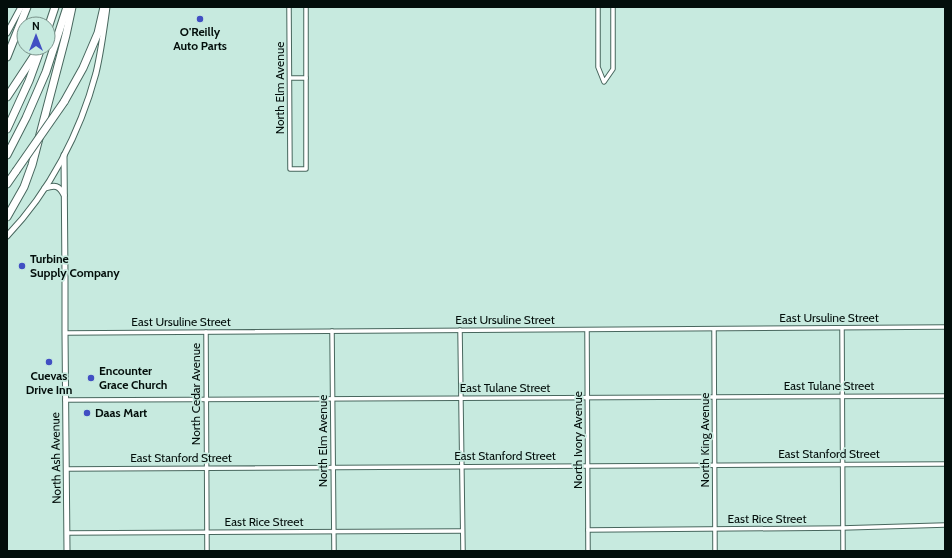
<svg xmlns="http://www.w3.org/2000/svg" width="952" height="558" viewBox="0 0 952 558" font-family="Cabin,sans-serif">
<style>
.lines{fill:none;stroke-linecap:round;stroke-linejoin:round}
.street-casing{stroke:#48675e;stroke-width:5.5}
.secondary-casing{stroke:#48675e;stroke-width:7}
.highway-casing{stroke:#48675e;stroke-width:9}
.street{stroke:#fff;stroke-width:3.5}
.secondary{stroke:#fff;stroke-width:5}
.highway{stroke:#fff;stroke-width:7}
.highway-bridge-casing{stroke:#48675e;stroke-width:9;stroke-linecap:butt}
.highway-bridge{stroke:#fff;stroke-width:7}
.poi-dot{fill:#414fc3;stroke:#c7eadf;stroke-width:1.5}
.labels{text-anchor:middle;stroke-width:3.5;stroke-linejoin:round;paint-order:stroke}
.poi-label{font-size:12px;font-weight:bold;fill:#030e0b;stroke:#c7eadf;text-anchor:start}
.street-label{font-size:12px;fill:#030e0b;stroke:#c7eadf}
</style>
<rect width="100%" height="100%" fill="#c7eadf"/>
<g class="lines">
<g class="street-casing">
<g id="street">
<path d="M289,7L290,169H306V7"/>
<path d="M598,7V67L604,82L613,69V7"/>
<path d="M290,78H306"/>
<path d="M842,328L843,551"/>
<path d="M714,329L715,551"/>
<path d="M460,330L463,551"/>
<path d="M587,330L588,551"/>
<path d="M332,331L334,551"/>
<path d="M206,332L207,551"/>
<path d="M65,333L945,327"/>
<path d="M65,400L945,396"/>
<path d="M66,469L945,464"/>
<path d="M588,530L842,528L945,525"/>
<path d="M67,533L462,531"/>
</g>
</g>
<g class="secondary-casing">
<g id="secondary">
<path d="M7,33L21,7"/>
<path d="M64,155L65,277V333L67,551"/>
<path d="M45,188C55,185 59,185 64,195"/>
<path d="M7,236C50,191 80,133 96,73C101,52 104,29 107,7"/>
</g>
</g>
<g class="highway-casing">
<g id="highway">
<path d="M48,28L55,7"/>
<path d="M7,57L27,7"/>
<path d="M7,97L38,50"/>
<path d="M64,102L83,68L98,33L104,7"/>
<path d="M7,129L29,81L41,48"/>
<path d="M7,155L26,118L46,72L67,7"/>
<path d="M7,184L16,171"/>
<path d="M7,217L24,187L32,165L66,35L72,7"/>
</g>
</g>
<use href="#street" class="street"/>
<use href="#secondary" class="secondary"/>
<use href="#highway" class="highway"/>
<g class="highway-bridge-casing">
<path id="highway-bridge" d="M16,171L64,102"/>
</g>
<use href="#highway-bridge" class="highway-bridge"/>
</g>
<g class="poi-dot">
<circle cx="200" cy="19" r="4"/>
<circle cx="22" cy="266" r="4"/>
<circle cx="49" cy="362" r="4"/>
<circle cx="91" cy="378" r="4"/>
<circle cx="87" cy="413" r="4"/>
</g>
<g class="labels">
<g class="poi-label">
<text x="200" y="36" text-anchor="middle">O'Reilly<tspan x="200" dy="14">Auto Parts</tspan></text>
<text x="30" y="263">Turbine<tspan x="30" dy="14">Supply Company</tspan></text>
<text x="99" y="375">Encounter<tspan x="99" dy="14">Grace Church</tspan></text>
<text x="49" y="380" text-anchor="middle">Cuevas<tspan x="49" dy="14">Drive Inn</tspan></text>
<text x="95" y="417">Daas Mart</text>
</g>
<g class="street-label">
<text transform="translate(280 88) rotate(-90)" y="4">North Elm Avenue</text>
<text x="829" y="322">East Ursuline Street</text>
<text x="505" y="324">East Ursuline Street</text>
<text x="181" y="326">East Ursuline Street</text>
<text x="829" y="390">East Tulane Street</text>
<text x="505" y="392">East Tulane Street</text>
<text transform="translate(196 394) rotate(-90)" y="4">North Cedar Avenue</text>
<text transform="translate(578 440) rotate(-90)" y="4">North Ivory Avenue</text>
<text transform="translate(705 440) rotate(-90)" y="4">North King Avenue</text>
<text transform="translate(323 441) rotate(-90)" y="4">North Elm Avenue</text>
<text x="829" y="458">East Stanford Street</text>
<text x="505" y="460">East Stanford Street</text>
<text transform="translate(56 458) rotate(-91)" y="4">North Ash Avenue</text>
<text x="181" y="462">East Stanford Street</text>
<text x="767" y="523">East Rice Street</text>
<text x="264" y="526">East Rice Street</text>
</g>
</g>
<rect width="952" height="558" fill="none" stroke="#030e0b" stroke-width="16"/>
<g transform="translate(36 36)"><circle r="19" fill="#c7eadf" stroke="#79928a"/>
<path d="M0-3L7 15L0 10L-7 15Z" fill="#414fc3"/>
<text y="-6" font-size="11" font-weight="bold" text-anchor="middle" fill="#030e0b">N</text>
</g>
</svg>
